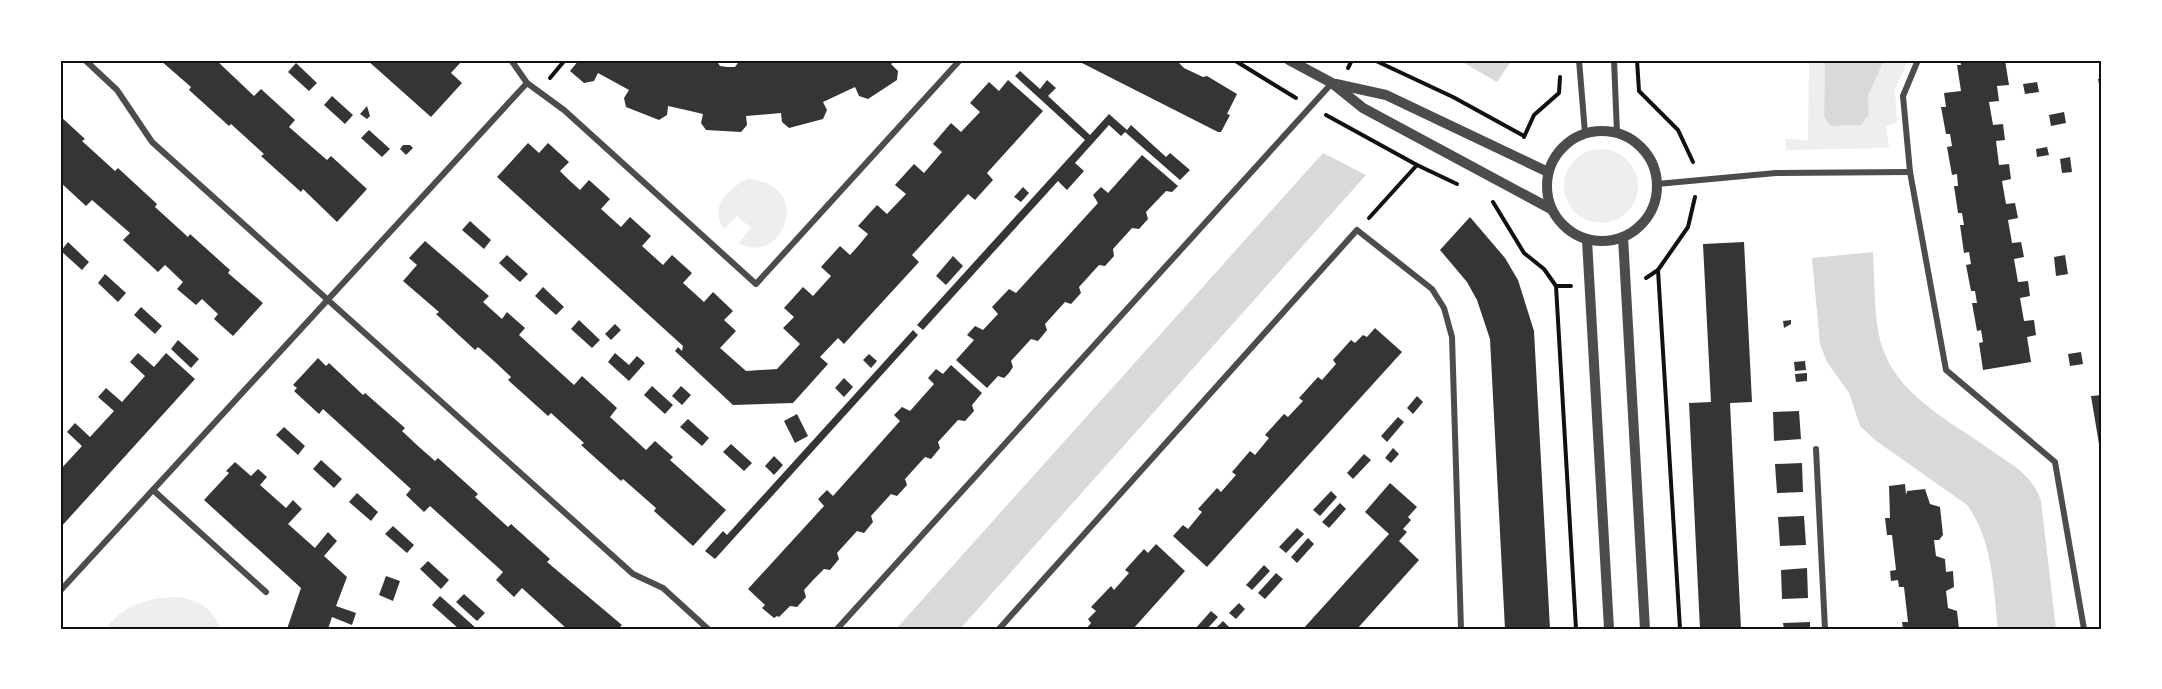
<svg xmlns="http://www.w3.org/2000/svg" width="2162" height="689" viewBox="0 0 2162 689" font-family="'Titillium Web',sans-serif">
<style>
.green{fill:#eee}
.water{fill:#d9d9d9}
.building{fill:#353535}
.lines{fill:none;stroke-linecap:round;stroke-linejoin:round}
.path{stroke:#111;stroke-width:4}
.minor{stroke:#4c4c4c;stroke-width:6}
.tertiary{stroke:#4c4c4c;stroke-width:10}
.neatline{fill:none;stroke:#111;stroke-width:2}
</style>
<rect width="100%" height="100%" fill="#fff"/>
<g class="green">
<path d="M1809,60H1825L1824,116L1830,126L1861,125L1869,115L1868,96L1884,60H1908L1895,90L1897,123L1886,126L1889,148L1786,150V139L1808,140Z"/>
<circle cx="1601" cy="186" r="37"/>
<path d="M748,179C816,184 783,268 738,243L751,228L737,216L724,229C708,207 729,187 748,179Z"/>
<path d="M175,597C197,598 212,608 221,629H105C124,605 146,598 175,597Z"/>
</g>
<g class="water">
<path d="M1459,60H1512L1497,82Z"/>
<path d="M1825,60H1884L1868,96L1869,115L1861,125L1830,126L1824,116Z"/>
<path d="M1323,153L1366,175L960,629H896Z"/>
<path d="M1873,252C1875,281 1873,325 1884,352C1902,399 1957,425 1995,453C2016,467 2033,477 2041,501L2056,629H1998C1993,587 1993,540 1967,505L1875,440L1860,426L1849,393L1827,362L1820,344L1812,258Z"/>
</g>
<g class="building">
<path d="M160,60H216L254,96L261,89L295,120L289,127L327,160L331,156L367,189L337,222L303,189L301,192L261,156L264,154L231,124L229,126L189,90L191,87Z"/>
<path d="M367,60H457L460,63L451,73L462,83L431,117Z"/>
<path d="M579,60H716L720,66L727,67H735L740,60H896L891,64L898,71L897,80L868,99L859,96L855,87L823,102L827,110L823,119L789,128L782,122L781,113L746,116L747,125L741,132L706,130L701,123L703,114L686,110L668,106L667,115L659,120L626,107L624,98L629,90L598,73L594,81L584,83L570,71Z"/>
<path d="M1076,60H1176L1184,68L1203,77L1207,76L1237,94L1227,114L1230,115L1221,132H1218Z"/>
<path d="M1960,60H2005L2009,85L1997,86L1999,101L1989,102L1993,125L2003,124L2005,140L1996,141L1999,165L2009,164L2011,179L2002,181L2006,204L2015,203L2018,218L2008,220L2012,243L2021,242L2024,257L2014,259L2018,282L2028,281L2030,296L2020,298L2024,321L2034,320L2036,335L2027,337L2031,362L1983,370L1979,343L1983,342L1981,330L1977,331L1972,303H1977L1975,291H1971L1966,265L1971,264L1969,252L1964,253L1960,225H1964L1962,213H1958L1954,186H1958L1957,174L1952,175L1947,147L1952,146L1950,134H1946L1941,107H1946L1944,93L1961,91L1957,65H1961Z"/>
<path d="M296,63L317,83L309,91L288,72Z"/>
<path d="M1020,71L1040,89L1047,80L1056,88L1048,96L1090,135L1109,114L1127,130L1131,125L1166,157L1170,153L1190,170L1180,180L1125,132L1121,136L1109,125L1075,163L1084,171L1067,190L1058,181L923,330L917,325L1085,140L1015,76Z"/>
<path d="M2102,78V94H2101L2098,79Z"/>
<path d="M1008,80L1043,111L987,173L993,180L975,200L968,194L912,255L919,262L863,323L844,344L838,338L820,357L828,364L793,403L733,405L675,351L678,347L682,351L683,346L497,177L528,143L539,153L548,143L569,162L560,171L570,181L580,190L589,180L610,199L601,209L621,227L630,217L651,236L642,246L663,265L672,255L692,273L683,283L704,302L713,292L733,311L724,320L736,331L720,348L746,371L777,369L800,344L783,328L794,317L784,308L803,287L813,296L831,276L821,267L840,246L850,255L859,245L868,234L858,226L877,205L887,214L906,194L895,185L914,164L924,173L942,152L933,144L951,123L961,132L980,112L970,103L989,82L999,91Z"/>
<path d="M2037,82L2039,92L2025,94L2023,84Z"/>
<path d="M332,96L353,115L345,124L324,105Z"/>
<path d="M367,106L370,116L367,119L360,114Z"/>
<path d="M2064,112L2066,123L2051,126L2049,115Z"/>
<path d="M60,116L85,139L82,141L115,171L118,168L157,204L155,207L188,237L190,234L230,270L228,273L263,303L233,336L214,319L218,314L202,299L196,305L177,289L183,282L165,265L158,272L123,240L130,233L92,200L86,206L60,182Z"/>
<path d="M369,130L390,149L382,157L361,138Z"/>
<path d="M403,145H410L413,148L406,155L400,149Z"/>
<path d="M2047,147L2049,155L2037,157L2036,149Z"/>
<path d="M1142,155L1178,186L1172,192L1166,191L1146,212L1148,219L1139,229L1132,228L1113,249L1114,256L1105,266L1099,265L1079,287L1081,293L1071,304L1065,302L1045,324L1047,330L1043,335L1038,341L1031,339L1011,361L1013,367L1009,373L1004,378L998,376L987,388L956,360L974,340L967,335L975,326L983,330L998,314L992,307L1009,289L1016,293L1098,203L1093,195L1101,187L1108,193Z"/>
<path d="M2070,157L2072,172L2062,173L2060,159Z"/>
<path d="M1023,187L1029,193L1021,202L1014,197Z"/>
<path d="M1470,217L1505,258L1518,280L1534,331L1550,629H1505L1490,339L1477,300L1467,282L1440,250Z"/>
<path d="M470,221L491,240L484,249L462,230Z"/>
<path d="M425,241L489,296L483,302L502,319L507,312L525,328L519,335L574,385L582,376L617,408L610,417L646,450L655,441L673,457L670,460L726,510L693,546L654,511L656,508L623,479L621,481L581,445L584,443L551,413L548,416L508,380L511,377L495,362L478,347L475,350L436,314L439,312L403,281L417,265L409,258Z"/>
<path d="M68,242L89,262L82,270L61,251Z"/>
<path d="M1744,242L1752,402L1730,403L1741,629H1700L1689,403L1711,402L1703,244Z"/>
<path d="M507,255L528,274L520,282L499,263Z"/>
<path d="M2065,255L2068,274L2056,276L2054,257Z"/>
<path d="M953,256L963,266L946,285L936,276Z"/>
<path d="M105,274L126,293L118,302L98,283Z"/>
<path d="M543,287L564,307L556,315L535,296Z"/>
<path d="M141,307L162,326L155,334L134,315Z"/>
<path d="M579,320L600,340L592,348L571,329Z"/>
<path d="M1791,320V324L1784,328L1783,321Z"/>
<path d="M615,324L621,330L611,340L605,334Z"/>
<path d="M1375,328L1402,352L1207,567L1173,536L1183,525L1188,529L1202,512L1198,509L1217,488L1221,492L1236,475L1232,472L1250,451L1255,455L1269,438L1265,435L1284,414L1288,417L1303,401L1299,398L1318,377L1322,380L1336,364L1333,360L1351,340L1355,343L1363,335L1367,337Z"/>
<path d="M913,330L918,335L715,559L705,551L723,531L727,535Z"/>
<path d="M178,340L199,359L191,368L171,349Z"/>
<path d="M2081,352L2083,364L2070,366L2068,354Z"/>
<path d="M138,353L154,367L166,353L195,379L60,528V470L82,446L67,432L75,423L90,437L114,411L98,397L106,388L122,402L145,376L130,362Z"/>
<path d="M615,353L629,365L637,356L645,363L629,381L608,362Z"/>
<path d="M869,354L877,361L871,368L863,360Z"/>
<path d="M318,358L326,366L329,363L363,395L365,393L405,428L402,431L418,446L435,461L438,458L478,494L475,497L508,527L511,524L550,559L547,562L622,625L618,629H567L522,588L514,597L496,580L503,572L430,506L424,512L406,495L411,489L323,409L319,414L294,391L297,388L293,385Z"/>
<path d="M1805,361L1806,370L1795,371L1794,362Z"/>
<path d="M951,365L982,393L972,405L974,411L965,421L958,420L938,442L940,448L931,459L925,457L905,479L907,485L897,496L891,494L871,516L873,522L864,533L857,531L837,553L839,559L830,570L824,569L814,579L804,590L806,597L797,607L790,606L779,617L777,616L774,618L762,608L765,605L748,589L824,506L818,499L827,490L833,496L900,421L894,415L902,407L910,411L934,384L928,378L936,369L943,374Z"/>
<path d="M1807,373V381L1796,382L1795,374Z"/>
<path d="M844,378L853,387L844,397L835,388Z"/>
<path d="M652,386L673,405L665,414L644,395Z"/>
<path d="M681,386L691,395L682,405L672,396Z"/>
<path d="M2102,395V449L2100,450L2091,396Z"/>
<path d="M1417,396L1423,402L1413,414L1407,408Z"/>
<path d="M1799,411L1801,439L1774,441L1773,412Z"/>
<path d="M797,414L808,436L795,443L784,421Z"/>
<path d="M1398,417L1404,422L1387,442L1381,436Z"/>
<path d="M688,419L709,438L702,446L680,427Z"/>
<path d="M284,427L305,446L298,455L276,435Z"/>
<path d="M731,444L752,463L744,471L723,452Z"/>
<path d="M1393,448L1399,454L1391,463L1385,458Z"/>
<path d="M1364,454L1371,460L1353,479L1347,473Z"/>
<path d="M774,456L783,465L774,475L765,466Z"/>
<path d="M321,460L342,479L334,488L313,469Z"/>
<path d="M235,462L251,476L258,469L267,477L260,485L286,508L293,500L302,509L288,524L315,548L328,532L337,541L324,556L347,577L336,606L356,613L352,625L332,617L328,629H287L301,588L204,500L229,473L226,471Z"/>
<path d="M1802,463L1803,492L1777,493L1775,464Z"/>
<path d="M1390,483L1417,507L1408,517L1411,520L1403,529L1407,532L1399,541L1419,560L1357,629H1303L1389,534L1365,512Z"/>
<path d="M1905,484L1906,495L1907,491L1925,489L1930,504L1940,507L1943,535L1939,540H1934L1936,556L1945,559L1946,572L1953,571L1954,587L1946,591L1948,608L1957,611L1959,629H1903L1902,622H1908L1904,587H1899L1898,580L1891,581L1890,571L1896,570L1892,535H1887L1885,518H1890L1889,486Z"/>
<path d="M1331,491L1337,497L1320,516L1313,510Z"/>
<path d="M357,493L378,512L371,521L349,502Z"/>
<path d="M1340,503L1346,509L1329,528L1322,522Z"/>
<path d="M1804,516L1806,545L1780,546L1778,517Z"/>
<path d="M393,526L414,545L407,553L385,534Z"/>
<path d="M1297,528L1304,534L1286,553L1279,547Z"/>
<path d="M1308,538L1314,544L1297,563L1291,557Z"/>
<path d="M1156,544L1185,571L1133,629H1086L1091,623L1088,619L1096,611L1091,607L1111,586L1114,590L1129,573L1125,570L1144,549L1148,553Z"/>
<path d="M428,561L449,580L441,589L420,569Z"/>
<path d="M1264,565L1270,571L1252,590L1246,585Z"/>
<path d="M1807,568L1808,598L1782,599L1781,570Z"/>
<path d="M1276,573L1283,579L1265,599L1258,593Z"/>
<path d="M386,576L400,581L393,601L379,595Z"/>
<path d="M464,594L485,613L477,621L456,602Z"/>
<path d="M440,596L458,612L477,629H459L432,605Z"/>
<path d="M1239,603L1245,609L1236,619L1229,613Z"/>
<path d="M1211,611L1218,617L1207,629H1195Z"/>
<path d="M1223,621L1229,627L1215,629Z"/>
<path d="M1810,622V629H1784L1783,623Z"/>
</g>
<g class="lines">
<g class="path">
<path d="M1234,60L1296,98"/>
<path d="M1374,60L1453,97L1524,136"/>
<path d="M1637,60L1639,91L1678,130L1693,162"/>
<path d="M1348,68L1352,60"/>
<path d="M550,78L565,60"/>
<path d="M1326,115L1417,165L1457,184"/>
<path d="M1524,137L1534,115L1559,93L1560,77"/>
<path d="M1493,202L1524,253L1544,269L1556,286"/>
<path d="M1369,218L1417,165"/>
<path d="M1646,278L1658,270"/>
<path d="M1556,286L1576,629"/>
<path d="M1556,286H1571"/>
<path d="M1680,629L1658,270L1688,227L1695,197"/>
</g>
<g class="minor">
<path d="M85,60L117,90L152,142L633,574L663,588L708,629"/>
<path d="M511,60L527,83L564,110L756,284L960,60"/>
<path d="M1579,60L1585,133"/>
<path d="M1614,60L1617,133"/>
<path d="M1918,60L1903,96L1910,172L1946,370L2055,462L2084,629"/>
<path d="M1657,184L1776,173L1910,172"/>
<path d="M1816,449L1825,629"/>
<path d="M153,490L266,592"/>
<path d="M60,591L527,83"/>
<path d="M837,629L1332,83"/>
<path d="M999,629L1357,230L1432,289L1444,308L1452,337L1461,629"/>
</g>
<g class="tertiary">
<path d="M1289,60L1332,83L1363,108L1551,209"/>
<path d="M1336,84L1386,95L1548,172"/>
<circle cx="1602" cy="186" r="55"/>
<path d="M1623,237L1645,629"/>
<path d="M1587,240L1609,629"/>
</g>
</g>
<rect width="2162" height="689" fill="none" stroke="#ffffff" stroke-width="123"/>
<rect x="62" y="62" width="2038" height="566" class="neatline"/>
</svg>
